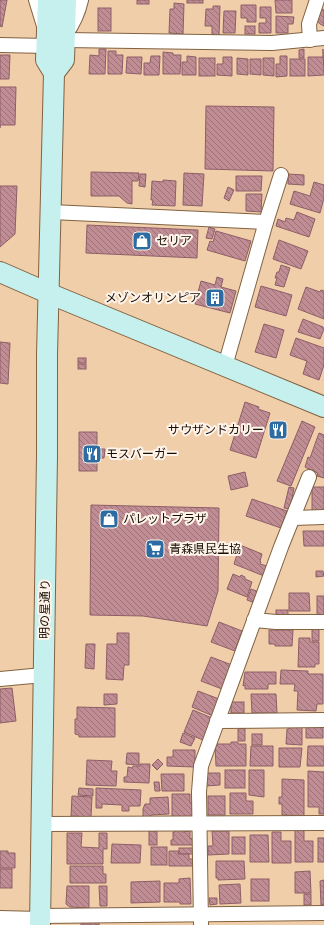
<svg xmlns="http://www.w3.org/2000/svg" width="324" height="925" viewBox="0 0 324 925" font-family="Montserrat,'Noto Sans JP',sans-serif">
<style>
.building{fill:url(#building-back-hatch);stroke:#8d5e66}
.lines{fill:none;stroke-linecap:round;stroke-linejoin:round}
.street-casing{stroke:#816241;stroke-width:16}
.secondary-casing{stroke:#816241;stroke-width:22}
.street{stroke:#fff;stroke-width:14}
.secondary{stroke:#c6f0ed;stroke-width:20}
.labels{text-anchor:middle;stroke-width:4;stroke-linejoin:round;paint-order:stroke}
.poi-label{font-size:12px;fill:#170c02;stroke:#fff4e9;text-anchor:start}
.street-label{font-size:12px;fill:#170c02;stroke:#fff4e9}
</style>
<defs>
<pattern id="building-back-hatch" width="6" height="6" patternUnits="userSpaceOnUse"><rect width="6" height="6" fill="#c08d95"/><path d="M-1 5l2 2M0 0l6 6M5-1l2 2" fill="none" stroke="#9b7277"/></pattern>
</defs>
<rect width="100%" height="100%" fill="#f1ceaa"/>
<g class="building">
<path d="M0,0H7L2,27L0,26Z"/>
<rect x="137" y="0" width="12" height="4"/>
<rect x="187" y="0" width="16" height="3"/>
<path d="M275,0H292V13H276Z"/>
<path d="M174,3L184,4L183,34L169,33L170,9H174Z"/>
<path d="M241,5H256V22H247V18H241Z"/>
<path d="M213,6H220L219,36H212V26H205L206,9H213Z"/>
<path d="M260,7H271V33H259V23H266V18H260Z"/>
<rect x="98" y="8" width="13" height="23"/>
<path d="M320,8L324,10V26L320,24L316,19Z"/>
<path d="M224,11H236L235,33H223Z"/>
<path d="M276,16L294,17L293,24H288V33H276Z"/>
<rect x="245" y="26" width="10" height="8"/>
<path d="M99,49H106L105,74H89L90,55L99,56Z"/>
<path d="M304,49V58H299V50Z"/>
<path d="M323,49L324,75L308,76V57H323Z"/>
<path d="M108,51H116V55H123L122,74H108Z"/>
<path d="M163,52L173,53V55H181L180,74H163Z"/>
<path d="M0,55H10L9,79H0Z"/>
<path d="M151,56H160L159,75H144V63H150Z"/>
<path d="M187,56L196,57V75H182V62H187Z"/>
<path d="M280,56H287V76L276,77V64H280Z"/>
<path d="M127,57H142L141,74L126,73Z"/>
<path d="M223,57H232V76L217,75V64H223Z"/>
<rect x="199" y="58" width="16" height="18"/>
<path d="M237,58L248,59V75L237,74Z"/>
<path d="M263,58H274V76L263,75Z"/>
<path d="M250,59H261V75L250,74Z"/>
<rect x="290" y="59" width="15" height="17"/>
<path d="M0,87H16L15,125H0V128Z"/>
<path d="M206,106L274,107L273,171L205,169Z"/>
<path d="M91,172L139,173L138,181H132V204L127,203L119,196H91Z"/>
<path d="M184,173L204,174L202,206L183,205Z"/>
<path d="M140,174H146L145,187L139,186Z"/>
<path d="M288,174L304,175V185L288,184Z"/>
<path d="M236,176H262L261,191H236Z"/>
<path d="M163,180L176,181L175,206L152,205L153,200H151L152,181L163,182Z"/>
<path d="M314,182L324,185V198L320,213L290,204L294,191L310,196Z"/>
<path d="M0,186H17L15,234L0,247Z"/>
<path d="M228,187L234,190L229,201L224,198Z"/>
<path d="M246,194H262L261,212L246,211Z"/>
<path d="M297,212L315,219L309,237L276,226L278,219L285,222L286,218L294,220Z"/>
<path d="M87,225L198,230L197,258L86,253Z"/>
<path d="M209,227L215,229L212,239L206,238Z"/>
<path d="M216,231L251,241L245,261L207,250L210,241L213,242Z"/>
<path d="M279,240L308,251L301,269L273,259Z"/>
<path d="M281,265L290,268L284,287L275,285L277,278H275L277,272H279Z"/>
<path d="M217,277L223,279L221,287L236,291L230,313L195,304L201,281L215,285Z"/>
<path d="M261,286L292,295L286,316L255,307Z"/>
<path d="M306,287L320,292L321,290L324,291V319L298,309Z"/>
<path d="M303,319L323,327L324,329L320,339L298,332Z"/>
<path d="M264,324L284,330L276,358L255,352Z"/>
<path d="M296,338L324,348V365L319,380L303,374L307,361L290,355Z"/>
<path d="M0,342L10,343L8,384L0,383Z"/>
<rect x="78" y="358" width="8" height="5"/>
<rect x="78" y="364" width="8" height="5"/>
<path d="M245,402L259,407L258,409L270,413L256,458L230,450Z"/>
<path d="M302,421L315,427L291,486L277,481Z"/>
<path d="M79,432H97V449H105L104,458H97V471H79Z"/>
<path d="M319,433L324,435V478L317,476L318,473L305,467L308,457L310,458Z"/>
<path d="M245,472L248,486L231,490L228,476Z"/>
<path d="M289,487L294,488L290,509L284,508Z"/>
<rect x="312" y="487" width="12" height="25"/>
<path d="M252,499L287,511L281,528L246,516Z"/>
<path d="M91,505L219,508L218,591L207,626L143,616L90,615Z"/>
<path d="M303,531H324V546H304Z"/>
<path d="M240,545L262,554L260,561L261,562L260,564L267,566L264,576L234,564Z"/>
<path d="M316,571H323L324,576L316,577Z"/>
<path d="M233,574L240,577L241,575L245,577V579L252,582L247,597L227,589Z"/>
<path d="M251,589L259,592L255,603L247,600Z"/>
<path d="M289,593H309L310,611H289Z"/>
<rect x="317" y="596" width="7" height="19"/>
<rect x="276" y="610" width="12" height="6"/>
<path d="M219,622L242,631L235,651L211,642Z"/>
<path d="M312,627L319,628V641H312Z"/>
<path d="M269,630H293L292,646H275V644H269Z"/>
<path d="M117,633H129V665H124L123,680L106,679L107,644H117Z"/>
<path d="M299,638H310V642H319V664H315V667H298Z"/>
<path d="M86,644H95L94,669L85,668Z"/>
<path d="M211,657L232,665L222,689L201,681Z"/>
<path d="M281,670L308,671V674H323V704H317L316,711L297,710L298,691H294L295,684H280Z"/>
<path d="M245,672H276V684H268V689H245V685L243,686Z"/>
<path d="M12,688L16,721L0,723V689Z"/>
<path d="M198,691L219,699L213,716L192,707Z"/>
<path d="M104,694H117V704L104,705Z"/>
<path d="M251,694H276L277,713H252Z"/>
<rect x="231" y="702" width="13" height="11"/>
<path d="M77,707L115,708V737H79V735L75,734V719H77Z"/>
<path d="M193,710L212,718L203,740L184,732Z"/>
<path d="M289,726H302V745L286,744L287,729H289Z"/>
<path d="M306,726L323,727V738H306Z"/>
<path d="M245,728V741H238V729Z"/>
<path d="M183,733L195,738L191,746L180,742Z"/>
<rect x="252" y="734" width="10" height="11"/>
<path d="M231,742H238V744H246V766H216L215,744H231Z"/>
<path d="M251,746H273V766H250Z"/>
<path d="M308,746H324V766H307Z"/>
<path d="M279,748H302L300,767H279Z"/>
<path d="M173,750H195V767L167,766V757H173Z"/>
<path d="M127,753H139V765L126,764Z"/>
<path d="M158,759L163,764L157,770L152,765Z"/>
<path d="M87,760L112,761L111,771H117L116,786L86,785Z"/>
<path d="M140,764H150L149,783L124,782V777H127L128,767L132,768L133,766H140Z"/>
<rect x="225" y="770" width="20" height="18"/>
<path d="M249,770H264V797L249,795Z"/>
<path d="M308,771L324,772V814H319V807H308Z"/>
<path d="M206,773H220V785L206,786Z"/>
<path d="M161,774H184V791H162Z"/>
<path d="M282,779L304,780V816L282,815V804H279V797H282Z"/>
<path d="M154,782H159L160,791H155Z"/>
<path d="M79,788L93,789V796L78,795Z"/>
<path d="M96,788L141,790L140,806H129V811H122V805L102,804V808H96Z"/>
<path d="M230,793H246V801H253V814H230Z"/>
<path d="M172,794H190V803H193V817L172,818Z"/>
<path d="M72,796L92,797L91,817L71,816Z"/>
<rect x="208" y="796" width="17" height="19"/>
<path d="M168,797L169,814L151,815V817H143V809L145,804H150V798Z"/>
<path d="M175,829L181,830L182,832L190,831V839L193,838V845H171V840H173V832H175Z"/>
<path d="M295,830H304V841H313V862H295Z"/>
<rect x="149" y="831" width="8" height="14"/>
<path d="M212,831H229V854L208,855V846H213Z"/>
<path d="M272,832H281V841H291V863H272Z"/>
<path d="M67,833H82L81,847L99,848V833H107V849H103V864H67Z"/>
<path d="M250,835H268L269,862H250Z"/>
<rect x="232" y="837" width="13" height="17"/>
<rect x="318" y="838" width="6" height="24"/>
<path d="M112,844L141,845L140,863H111Z"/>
<rect x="151" y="847" width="16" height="18"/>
<rect x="179" y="848" width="15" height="6"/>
<path d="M0,851H8V853H15V868H0Z"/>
<path d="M169,851H179L178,854H189V859H194V866H169Z"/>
<path d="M216,861H244L245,879L218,880V878H216Z"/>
<path d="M70,866H103V874H106V883H70Z"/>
<rect x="0" y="869" width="12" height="19"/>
<path d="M310,871L311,893H295V872Z"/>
<path d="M190,878L191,904H180V902H164V883H179V879Z"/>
<rect x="251" y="879" width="18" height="22"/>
<path d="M324,880V905H321L320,881Z"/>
<path d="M160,881V902L131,903V882Z"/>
<path d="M240,884L241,903L220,904L219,885Z"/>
<path d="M67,886H89V908L70,907L66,904Z"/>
<path d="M99,886H107V906H100Z"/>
<rect x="304" y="894" width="7" height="11"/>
<path d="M209,898H217V904L210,905Z"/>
<rect x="81" y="922" width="18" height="3"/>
</g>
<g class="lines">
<g class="street-casing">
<g id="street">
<path d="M36,0L44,26"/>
<path d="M65,35C73,24 78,14 81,0"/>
<path d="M65,40L272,43L324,38"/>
<path d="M310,40L309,24L317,0"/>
<path d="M0,45L47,46"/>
<path d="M51,212L266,222"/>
<path d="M225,366L266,222L281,175"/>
<path d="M293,518L324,517"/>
<path d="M254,620L276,622H324"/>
<path d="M0,679L43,675"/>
<path d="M217,721L324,720"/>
<path d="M41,824L324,823"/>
<path d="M40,916L324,913"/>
<path d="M0,918L40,919"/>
<path d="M201,925L199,792L201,766L281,547L309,477"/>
</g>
</g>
<g class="secondary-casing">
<g id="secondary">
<path d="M54,73L64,60L66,0"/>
<path d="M0,272L48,293L324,407"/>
<path d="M40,925L47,456V355L54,73L46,60L48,0"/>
</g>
</g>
<use href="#street" class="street"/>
<use href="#secondary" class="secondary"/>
</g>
<defs>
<g id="shop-square" transform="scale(1)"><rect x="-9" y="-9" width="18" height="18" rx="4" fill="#2d6ca2" stroke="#fff4e9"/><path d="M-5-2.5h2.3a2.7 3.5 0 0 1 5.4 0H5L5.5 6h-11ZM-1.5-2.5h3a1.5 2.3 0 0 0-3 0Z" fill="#fff"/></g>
<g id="building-square" transform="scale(1)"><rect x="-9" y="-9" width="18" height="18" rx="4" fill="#2d6ca2" stroke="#fff4e9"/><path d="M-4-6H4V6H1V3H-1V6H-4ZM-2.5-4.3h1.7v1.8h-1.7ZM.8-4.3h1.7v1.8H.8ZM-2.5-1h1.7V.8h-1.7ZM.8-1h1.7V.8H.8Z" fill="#fff"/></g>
<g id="restaurant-square" transform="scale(1)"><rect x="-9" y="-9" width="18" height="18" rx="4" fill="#2d6ca2" stroke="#fff4e9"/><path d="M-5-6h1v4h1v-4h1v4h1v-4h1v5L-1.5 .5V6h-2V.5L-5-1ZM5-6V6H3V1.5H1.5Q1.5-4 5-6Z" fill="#fff"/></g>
<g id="supermarket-square" transform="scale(1)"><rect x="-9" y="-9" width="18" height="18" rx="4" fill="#2d6ca2" stroke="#fff4e9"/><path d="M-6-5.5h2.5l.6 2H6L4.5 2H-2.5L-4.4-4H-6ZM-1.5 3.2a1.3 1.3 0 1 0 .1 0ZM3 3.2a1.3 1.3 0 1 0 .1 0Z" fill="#fff"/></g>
</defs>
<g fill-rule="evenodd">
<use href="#shop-square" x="142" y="241"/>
<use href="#building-square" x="215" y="298"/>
<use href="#restaurant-square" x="278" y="430"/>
<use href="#restaurant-square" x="92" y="454"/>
<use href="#shop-square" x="109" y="519"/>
<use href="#supermarket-square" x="155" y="549"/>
</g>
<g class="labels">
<g class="poi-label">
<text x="156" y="245">セリア</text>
<text x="201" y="302" text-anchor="end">メゾンオリンピア</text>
<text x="264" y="434" text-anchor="end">サウザンドカリー</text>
<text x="106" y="458">モスバーガー</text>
<text x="123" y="523">パレットプラザ</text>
<text x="169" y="553">青森県民生協</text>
</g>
<g class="street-label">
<text transform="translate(45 609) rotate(-89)" y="4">明の星通り</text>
</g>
</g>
</svg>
